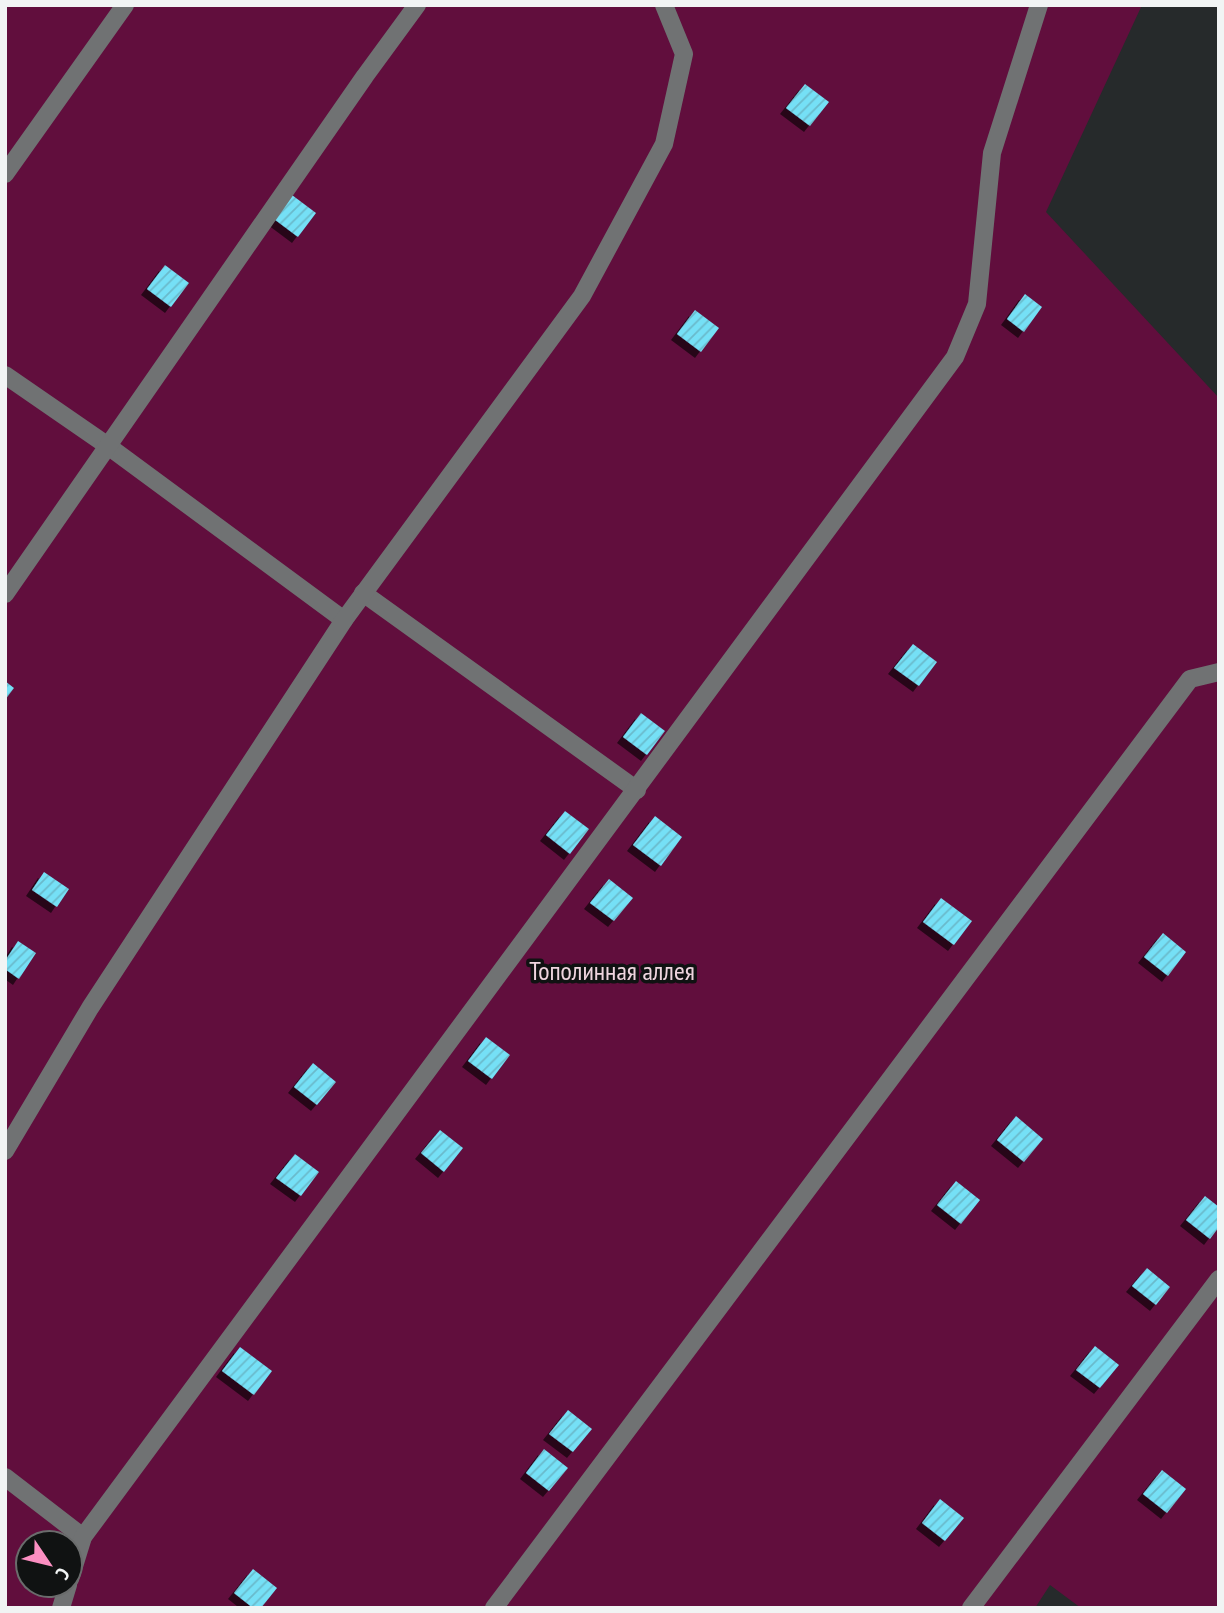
<svg xmlns="http://www.w3.org/2000/svg" width="1224" height="1613" viewBox="0 0 1224 1613" font-family="'PT Sans Narrow',sans-serif">
<style>
.green{fill:#610e3d;fill-rule:evenodd}
.building{fill:url(#building-hatch);filter:url(#shadow)}
.lines{fill:none;stroke-linecap:round;stroke-linejoin:round}
.service{stroke:#707273;stroke-width:18}
.labels{text-anchor:middle;stroke-width:7;stroke-linejoin:round;paint-order:stroke}
.park-label{font-size:26px;fill:#efd5df;stroke:#101212}
</style>
<defs>
<pattern id="building-hatch" width="6" height="6" patternUnits="userSpaceOnUse" patternTransform="scale(1.75)"><rect width="6" height="6" fill="#75e0f6"/><path d="M-1 1l2-2M0 6l6-6M5 7l2-2" fill="none" stroke="#6abacb"/></pattern>
<filter id="shadow"><feDropShadow dx="-6" dy="6" stdDeviation="0" flood-color="#0009"/></filter>
</defs>
<rect width="100%" height="100%" fill="#262a2b"/>
<path class="green" d="M5,5H1142L1046,212L1219,398V1608H1081L1050,1585L1035,1608H5ZM28,1543H70V1585H28Z"/>
<g class="building">
<path d="M805,84L829,102L810,126L786,108Z"/>
<path d="M292,195L316,213L298,237L274,219Z"/>
<path d="M165,265L189,283L171,307L147,289Z"/>
<path d="M1025,294L1042,307L1024,332L1007,319Z"/>
<path d="M695,310L719,328L701,352L677,334Z"/>
<path d="M913,644L937,662L919,686L894,668Z"/>
<path d="M5,681L14,688L5,700Z"/>
<path d="M641,713L665,731L647,755L623,737Z"/>
<path d="M565,811L589,829L570,854L546,835Z"/>
<path d="M655,816L682,837L661,866L633,845Z"/>
<path d="M44,872L69,889L57,907L32,890Z"/>
<path d="M609,879L633,898L614,921L590,903Z"/>
<path d="M941,898L972,921L954,945L923,922Z"/>
<path d="M1163,933L1186,952L1168,976L1144,957Z"/>
<path d="M18,941L36,953L19,979L5,969V961Z"/>
<path d="M486,1037L510,1055L492,1079L468,1061Z"/>
<path d="M313,1063L336,1082L317,1105L294,1087Z"/>
<path d="M1016,1116L1043,1139L1024,1162L997,1140Z"/>
<path d="M440,1130L463,1148L444,1172L421,1153Z"/>
<path d="M295,1154L319,1172L301,1196L276,1178Z"/>
<path d="M956,1181L980,1200L961,1224L937,1205Z"/>
<path d="M1205,1196L1219,1207V1227L1210,1239L1186,1220Z"/>
<path d="M1147,1268L1170,1287L1156,1305L1132,1286Z"/>
<path d="M1095,1346L1119,1365L1100,1388L1076,1370Z"/>
<path d="M240,1347L272,1371L254,1395L222,1371Z"/>
<path d="M568,1410L592,1429L573,1452L549,1434Z"/>
<path d="M544,1449L568,1468L549,1491L526,1473Z"/>
<path d="M1162,1470L1186,1489L1167,1513L1143,1494Z"/>
<path d="M940,1499L964,1518L945,1541L922,1523Z"/>
<path d="M253,1569L277,1588L261,1608H253L234,1593Z"/>
</g>
<g class="lines">
<g class="service">
<path d="M5,174L125,5"/>
<path d="M5,375L108,446L344,620"/>
<path d="M363,593L637,790"/>
<path d="M5,594L365,76L417,5"/>
<path d="M5,1151L90,1008L344,620L582,296L664,144L684,54L664,5"/>
<path d="M5,1477L83,1537"/>
<path d="M70,1579L83,1537L955,357L977,304L992,153L1039,5"/>
<path d="M61,1608L68,1585"/>
<path d="M494,1608L1190,679L1219,672"/>
<path d="M971,1608L1219,1279"/>
</g>
</g>
<g class="labels">
<g class="park-label">
<text x="612" y="980">Тополинная аллея</text>
</g>
</g>
<rect width="1224" height="1613" fill="none" stroke="#f1f4f4" stroke-width="14"/>
<g transform="translate(49 1564) rotate(125)"><circle r="33" fill="#101212" stroke="#6a6c6c" stroke-width="2"/>
<path d="M0-5L12 26L0 18L-12 26Z" fill="#fc8fc2"/>
<text y="-10" font-size="19" font-weight="bold" text-anchor="middle" fill="#f1f4f4">С</text>
</g>
</svg>
